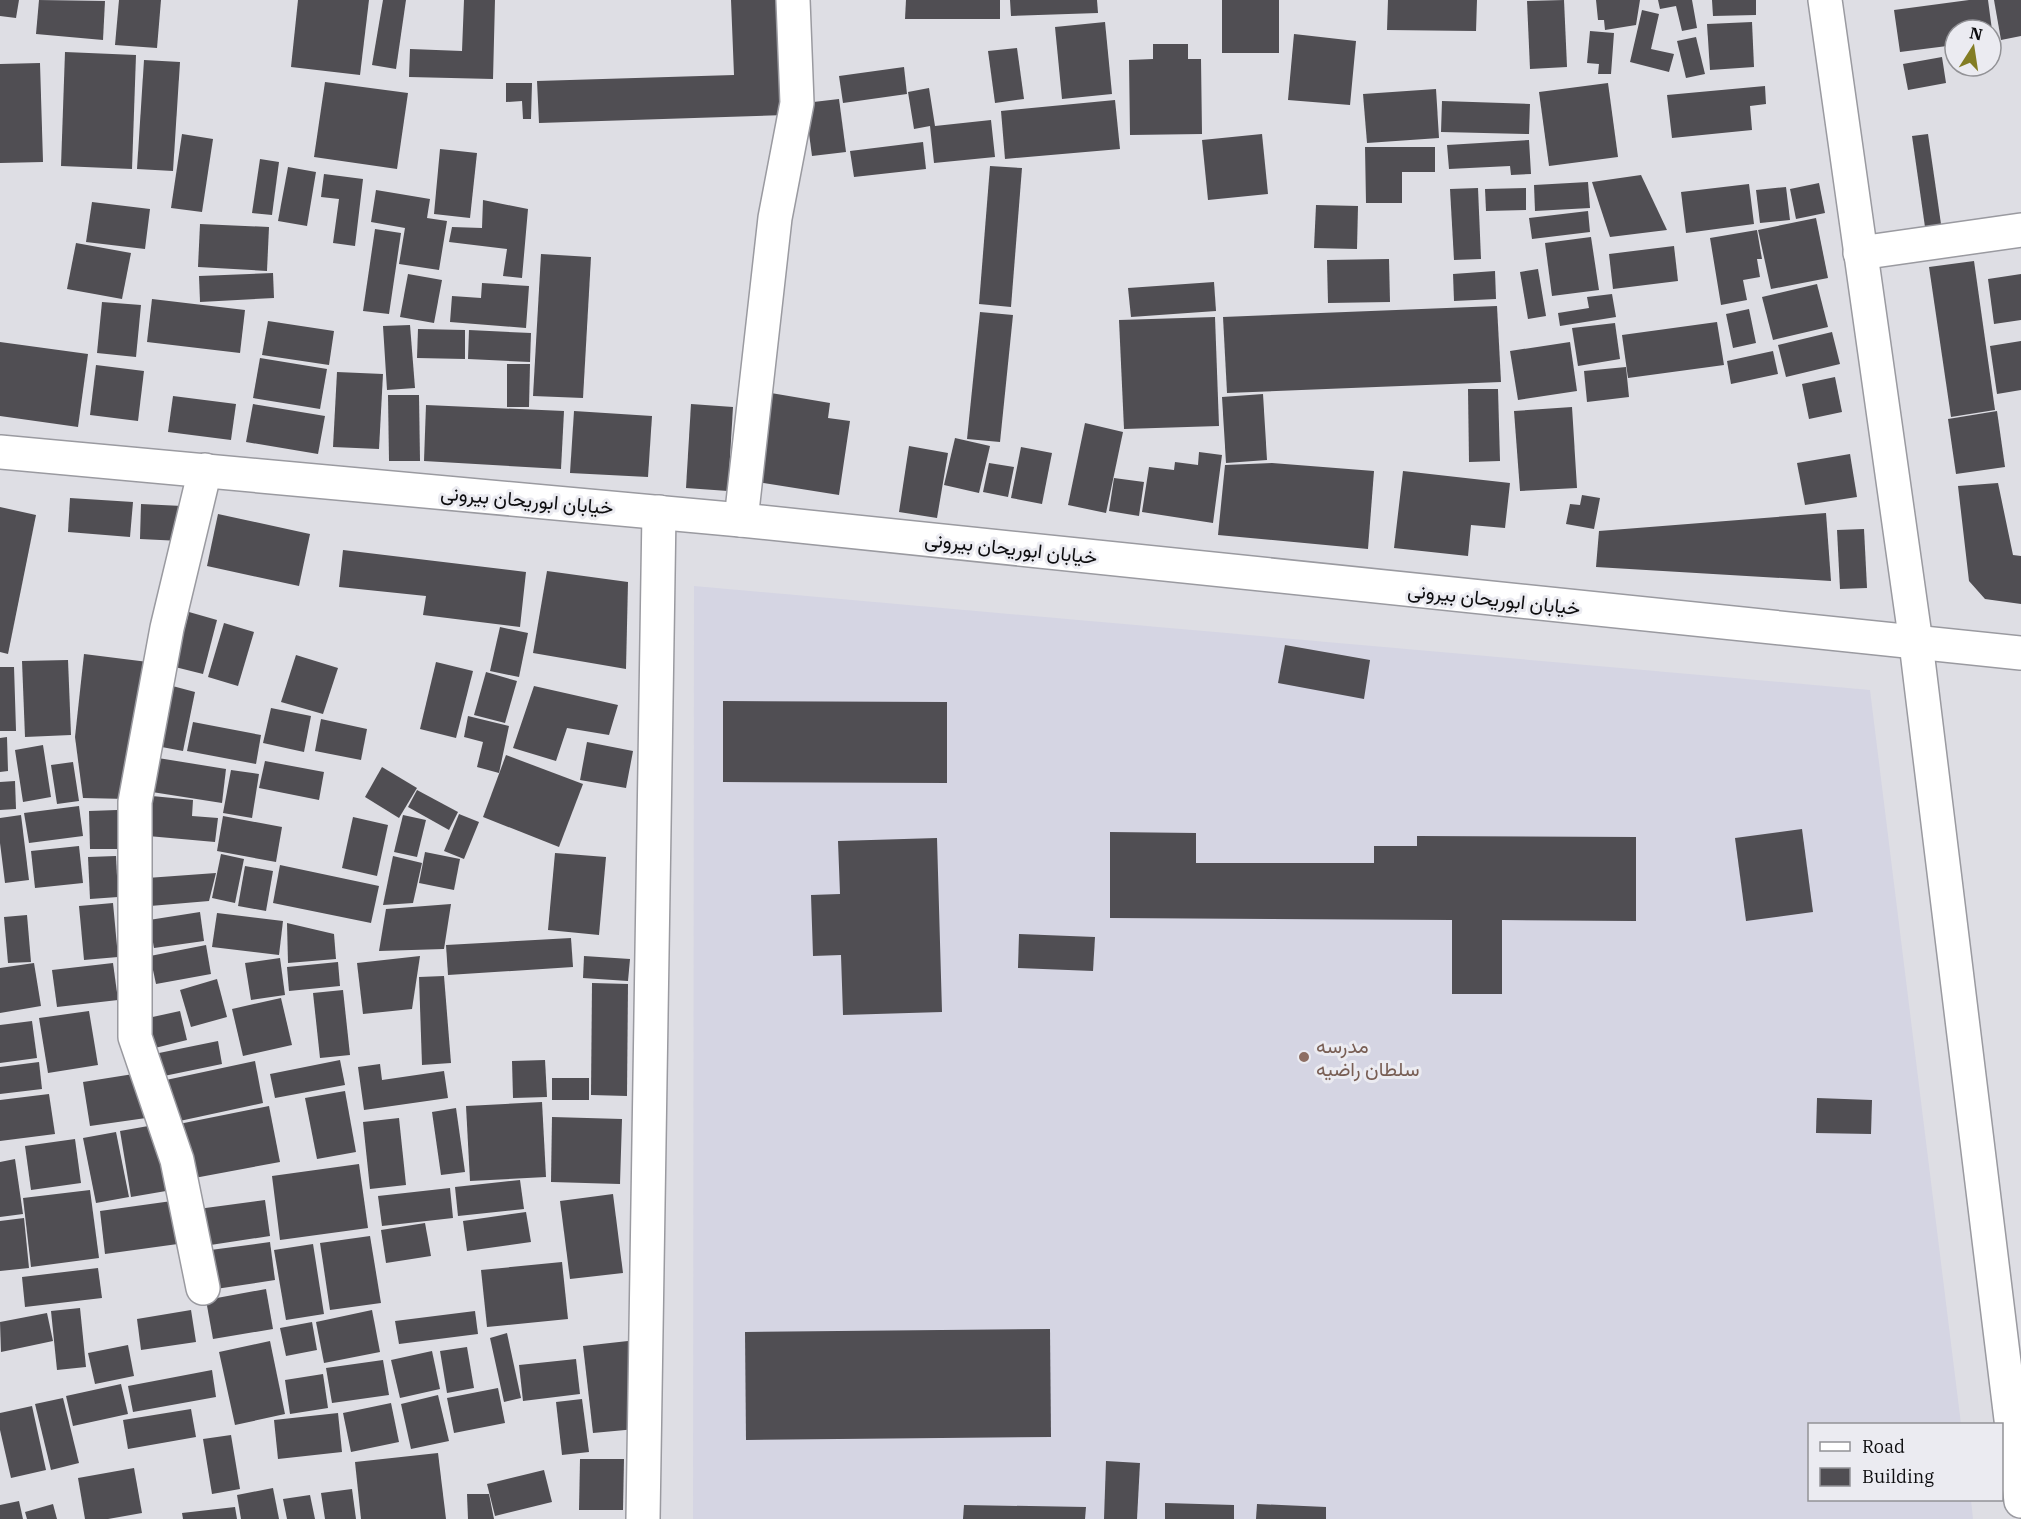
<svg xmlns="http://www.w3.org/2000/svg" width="2021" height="1519" viewBox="0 0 2021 1519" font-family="'IBM Plex Serif',Vazirmatn,serif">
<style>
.built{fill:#d5d5e3}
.building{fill:#504e53}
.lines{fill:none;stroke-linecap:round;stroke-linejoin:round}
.minor-casing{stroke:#9a9aa0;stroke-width:36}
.minor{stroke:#fff;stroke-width:33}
.education-dot{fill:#8d6e63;stroke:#ebebf1;stroke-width:2}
.labels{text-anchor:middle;stroke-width:6;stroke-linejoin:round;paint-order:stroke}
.street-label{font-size:20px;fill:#0c0c0e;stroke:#ebebf1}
.education-label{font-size:20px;fill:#785e54;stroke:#ebebf1;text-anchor:start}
</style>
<rect width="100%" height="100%" fill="#dedee4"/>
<path class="built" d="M694,586L1870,690L1961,1424H1810V1500H1971L1973,1519H693Z"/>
<g class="building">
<path d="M0,0H19L16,18L0,16Z"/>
<path d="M39,0L105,1L103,40L36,34Z"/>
<path d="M119,0H161L157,48L115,45Z"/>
<path d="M298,0H369L360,75L291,67Z"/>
<path d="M383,0H406L396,69L372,65Z"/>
<path d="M464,0H495L493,79L409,77L410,49L462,51Z"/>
<path d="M731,0H781L785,115L539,123L537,81L734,75Z"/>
<path d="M906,0H1000V19H905Z"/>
<path d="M1010,0H1097L1098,13L1011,16Z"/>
<rect x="1222" y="0" width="57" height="53"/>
<path d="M1388,0H1477L1476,31L1387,30Z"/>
<path d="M1564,0L1567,67L1530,69L1527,1Z"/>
<path d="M1596,0H1640L1636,25L1605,30L1604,20H1598Z"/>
<path d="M1658,0H1692L1697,28L1682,31L1676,6L1660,9Z"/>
<path d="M1712,0H1756V15L1713,16Z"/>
<path d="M1969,0H1988L1992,30H1955V45L1900,52L1894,10Z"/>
<path d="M1994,0H2021V36L2001,40Z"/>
<path d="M1642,10L1659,14L1651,49L1674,54L1669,72L1630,62Z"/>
<path d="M1105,22L1112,94L1062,99L1055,27Z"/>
<path d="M1752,22L1754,67L1710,70L1707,24Z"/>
<path d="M1590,31L1614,33L1611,74H1598L1599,64L1587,63Z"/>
<path d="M1294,34L1356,41L1350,105L1288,100Z"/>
<path d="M1696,37L1705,74L1686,78L1677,41Z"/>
<path d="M1153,44H1188V59H1201L1202,134L1130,135L1129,60L1153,59Z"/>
<path d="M1017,48L1024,99L995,103L988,51Z"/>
<path d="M65,52L136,55L132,169L61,166Z"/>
<path d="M1942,57L1946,83L1908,90L1903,64Z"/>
<path d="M144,60L180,62L173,171L137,169Z"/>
<path d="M40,63L43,162L0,163V64Z"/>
<path d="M904,67L907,94L843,103L839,76Z"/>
<path d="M325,82L408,93L397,169L314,157Z"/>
<path d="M506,83H532L531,119H523L522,101L506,102Z"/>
<path d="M1608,83L1618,157L1549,166L1539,92Z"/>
<path d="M1765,86L1766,104L1750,106L1752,130L1672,138L1667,95Z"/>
<path d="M929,88L935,126L991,120L995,157L934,163L930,126L914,129L908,92Z"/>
<path d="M1436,89L1439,138L1367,143L1363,94Z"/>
<path d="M839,99L846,152L812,156L805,103Z"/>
<path d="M1115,100L1120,149L1005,159L1001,111Z"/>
<path d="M1442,101L1530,104L1529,134L1441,132Z"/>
<path d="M182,134L213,139L202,212L171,208Z"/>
<path d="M1262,134L1268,194L1208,200L1202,140Z"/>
<path d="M1928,134L1941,224L1925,227L1912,136Z"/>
<path d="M1529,140L1531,174L1511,175L1510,166L1449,169L1447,145Z"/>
<path d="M923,142L926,169L854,177L850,151Z"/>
<path d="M1365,147H1435V172H1402V203H1366Z"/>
<path d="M440,149L477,153L470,218L434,214Z"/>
<path d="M260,159L279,162L272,215L252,213Z"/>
<path d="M990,166L1022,168L1011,307L979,304Z"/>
<path d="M288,167L316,172L307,226L278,221Z"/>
<path d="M324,174L363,179L355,246L333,243L339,199L321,197Z"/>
<path d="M1641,175L1667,230L1610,237L1592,182Z"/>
<path d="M1588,182L1590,208L1535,211L1534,185Z"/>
<path d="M1819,183L1825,213L1796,219L1790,189Z"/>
<path d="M1749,184L1754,224L1686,233L1681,192Z"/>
<path d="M1786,187L1790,220L1760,223L1756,190Z"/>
<path d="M1478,188L1481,259L1454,260L1450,189Z"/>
<path d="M1526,188V210L1486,211L1485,189Z"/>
<path d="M376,190L430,199L427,218L447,221L439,270L399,264L405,228L371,222Z"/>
<path d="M483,200L528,209L522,278L503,276L507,249L449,242L452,227L482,228Z"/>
<path d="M92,202L150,209L145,249L86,242Z"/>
<path d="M1316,205L1358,206L1357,249L1314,248Z"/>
<path d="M1588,211L1590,232L1532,239L1529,218Z"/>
<path d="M1816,218L1828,278L1771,289L1758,230Z"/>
<path d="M200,224L269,227L267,271L198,267Z"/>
<path d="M375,229L401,233L389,314L363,311Z"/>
<path d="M1757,230L1762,259H1757L1760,277L1743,280L1747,300L1721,305L1710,238Z"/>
<path d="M1591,237L1599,290L1552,296L1545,243Z"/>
<path d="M76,243L131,253L122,299L67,289Z"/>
<path d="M1674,246L1678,281L1613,289L1609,254Z"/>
<path d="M541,254L591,257L583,398L533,396Z"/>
<path d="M1389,259L1390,302L1328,303L1327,260Z"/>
<path d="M1974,261L1995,410L1951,417L1929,267Z"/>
<path d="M1538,269L1546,316L1528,319L1520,272Z"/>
<path d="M1495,271L1496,299L1454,301L1453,274Z"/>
<path d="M273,273L274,298L200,302L199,276Z"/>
<path d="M408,274L442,280L434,323L400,317Z"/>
<path d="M2021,274V320L1994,324L1988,279Z"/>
<path d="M1214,282L1216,311L1131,317L1128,288Z"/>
<path d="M482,283L529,286L526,328L450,322L452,296L481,298Z"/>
<path d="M1817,284L1828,327L1773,340L1762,297Z"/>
<path d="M1612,294L1616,317L1560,326L1558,313L1589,308L1587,297Z"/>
<path d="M152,299L245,310L240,353L147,342Z"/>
<path d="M102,302L141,305L136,357L97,353Z"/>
<path d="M1497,306L1501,382L1227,393L1223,317Z"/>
<path d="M1749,309L1756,343L1733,348L1726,314Z"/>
<path d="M980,312L1013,315L1000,442L967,439Z"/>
<path d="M1215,317L1219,426L1124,429L1119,320Z"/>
<path d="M268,321L334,331L329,365L262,355Z"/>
<path d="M1717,322L1724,365L1628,378L1622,335Z"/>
<path d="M1615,323L1620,359L1578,366L1572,328Z"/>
<path d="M410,325L415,388L387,390L383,326Z"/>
<path d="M418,329L465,330V359L417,358Z"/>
<path d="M469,330L531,333L530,362L468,359Z"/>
<path d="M1832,332L1840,364L1786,377L1778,345Z"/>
<path d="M2021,341V390L1997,394L1990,346Z"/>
<path d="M0,342L88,354L78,427L0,416Z"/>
<path d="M1570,342L1577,391L1518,400L1510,351Z"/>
<path d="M1773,351L1778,374L1731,384L1727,361Z"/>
<path d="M260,358L327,369L320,409L253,398Z"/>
<path d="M507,364H530L529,407H507Z"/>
<path d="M96,365L144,371L138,421L90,415Z"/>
<path d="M1626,367L1629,397L1587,402L1584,371Z"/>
<path d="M337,372L383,374L379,449L333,447Z"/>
<path d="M1835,377L1842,412L1809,419L1802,384Z"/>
<path d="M1468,389H1498L1500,461L1469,462Z"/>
<path d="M771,393L830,403L828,418L850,421L839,495L758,482Z"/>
<path d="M1263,394L1267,460L1226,463L1222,397Z"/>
<path d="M388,395H419L420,461H389Z"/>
<path d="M173,396L236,404L231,440L168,432Z"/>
<path d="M253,404L325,416L318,454L246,442Z"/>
<path d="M691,404L733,407L728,491L686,488Z"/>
<path d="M426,405L564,411L561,469L424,461Z"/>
<path d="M1572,407L1577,488L1520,491L1514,411Z"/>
<path d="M574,411L652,416L648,477L570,473Z"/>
<path d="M1997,411L2005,467L1956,474L1948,419Z"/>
<path d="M1085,423L1123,432L1106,513L1068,505Z"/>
<path d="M955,438L990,446L979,493L944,485Z"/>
<path d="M909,446L948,453L937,518L899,512Z"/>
<path d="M1021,447L1052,453L1042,504L1011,498Z"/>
<path d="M1199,452L1222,455L1213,523L1142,512L1149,467L1174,470L1175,462L1198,465Z"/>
<path d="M1850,454L1857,497L1805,505L1797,463Z"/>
<path d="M989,463L1014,467L1008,497L983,492Z"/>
<path d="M1272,463L1374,471L1368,549L1218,535L1225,465Z"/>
<path d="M1403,471L1510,483L1505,528L1471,525L1468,556L1394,548Z"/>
<path d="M1114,478L1144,482L1139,516L1109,511Z"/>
<path d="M1998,483L2013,555L2021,556V604L1985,599L1969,581L1958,486Z"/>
<path d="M1582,495L1600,498L1594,529L1566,524L1570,504L1580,505Z"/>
<path d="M70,498L133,502L130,537L68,532Z"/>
<path d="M141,504L182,506L181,541L140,539Z"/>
<path d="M0,507L36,515L8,654L0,652Z"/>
<path d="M1826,513L1831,581L1596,567L1599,531Z"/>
<path d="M218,514L310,534L299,586L207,566Z"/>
<path d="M1864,529L1867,588L1840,589L1837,530Z"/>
<path d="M343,550L526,572L520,627L423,615L426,596L339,587Z"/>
<path d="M547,571L628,582L626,669L533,653Z"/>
<path d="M189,612L217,620L203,674L175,667Z"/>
<path d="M224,623L254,632L238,686L208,677Z"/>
<path d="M500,627L528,633L519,677L490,671Z"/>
<path d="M1285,645L1370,660L1364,699L1278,683Z"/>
<path d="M84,654L148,662L127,799L83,798L75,737Z"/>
<path d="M296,655L338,668L323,714L281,702Z"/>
<path d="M68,660L71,735L25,737L22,661Z"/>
<path d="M436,662L473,671L456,738L420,729Z"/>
<path d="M0,667H14L16,731H0Z"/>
<path d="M486,672L517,681L505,723L474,715Z"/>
<path d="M165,684L195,692L183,751L151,745Z"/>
<path d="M534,686L618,705L609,735L567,728L556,761L513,748Z"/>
<path d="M723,701L947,702V783L723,782Z"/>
<path d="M271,708L311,716L304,752L263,743Z"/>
<path d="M468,716L509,726L499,773L477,767L483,742L464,737Z"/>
<path d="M321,719L367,729L361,760L315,751Z"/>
<path d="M193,722L261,735L256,764L187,751Z"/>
<path d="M7,737L8,771L0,772V738Z"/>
<path d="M587,742L633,751L626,788L580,780Z"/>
<path d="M43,745L51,797L23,802L15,750Z"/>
<path d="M506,755L583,784L559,847L483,817Z"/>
<path d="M158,758L226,769L222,803L152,792Z"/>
<path d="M265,761L324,772L319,800L259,788Z"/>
<path d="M73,762L79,801L57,804L51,765Z"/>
<path d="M382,767L417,788L399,818L365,797Z"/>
<path d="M231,770L259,774L252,818L223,813Z"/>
<path d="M15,781L16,809L0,810V782Z"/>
<path d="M417,790L458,812L449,830L408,807Z"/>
<path d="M152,796L193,800L192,816L218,818L215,842L148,836Z"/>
<path d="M79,806L83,836L29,843L24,813Z"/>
<path d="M117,810V849H90L89,811Z"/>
<path d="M459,814L479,822L464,859L444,851Z"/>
<path d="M21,815L29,880L5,883L0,843V818Z"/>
<path d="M403,815L426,820L417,857L394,852Z"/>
<path d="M223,816L282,827L276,862L217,851Z"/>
<path d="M353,817L388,825L377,876L342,868Z"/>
<path d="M1802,829L1813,912L1746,921L1735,838Z"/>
<path d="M1110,832L1196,833V863H1374V846H1417V836L1636,837V921L1502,920V994H1452V920L1110,918Z"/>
<path d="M937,838L942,1012L843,1015L841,955L813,956L811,895L840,894L838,841Z"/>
<path d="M79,846L83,883L35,888L31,851Z"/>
<path d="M425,852L460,859L454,890L419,883Z"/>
<path d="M555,853L606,857L599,935L548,930Z"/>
<path d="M221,854L244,859L235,903L212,898Z"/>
<path d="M116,856L118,897L90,899L88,857Z"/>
<path d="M393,856L422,863L413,903L383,905Z"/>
<path d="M280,865L379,886L371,923L273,903Z"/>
<path d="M245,866L273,871L266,911L238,906Z"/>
<path d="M216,873L209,901L150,906L147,878Z"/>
<path d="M113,903L118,957L84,960L79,906Z"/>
<path d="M451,904L444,949L379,951L386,909Z"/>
<path d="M200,912L204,941L154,948L149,920Z"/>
<path d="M217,913L283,921L279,955L212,947Z"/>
<path d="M27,915L31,962L8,963L4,917Z"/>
<path d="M287,923L334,934L336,959L288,963Z"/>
<path d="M1019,934L1095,937L1093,971L1018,968Z"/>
<path d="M571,938L573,967L448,975L446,945Z"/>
<path d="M206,945L211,974L156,984L150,956Z"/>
<path d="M420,956L412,1009L363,1014L357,963Z"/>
<path d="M584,956L630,959L628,981L583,978Z"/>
<path d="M280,958L285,995L251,1000L245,963Z"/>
<path d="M338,962L340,986L289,991L287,967Z"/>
<path d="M34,963L41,1006L0,1013V968Z"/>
<path d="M113,963L118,1000L57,1007L52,970Z"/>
<path d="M444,976L451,1063L422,1065L419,977Z"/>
<path d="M217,979L227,1017L191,1027L180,990Z"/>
<path d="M592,983L628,984L627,1096L591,1095Z"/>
<path d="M343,990L350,1055L320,1058L313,993Z"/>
<path d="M281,998L292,1045L243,1056L232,1009Z"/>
<path d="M89,1011L98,1065L48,1073L39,1018Z"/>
<path d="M180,1011L187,1040L155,1048L148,1018Z"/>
<path d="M32,1021L37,1058L0,1063V1025Z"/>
<path d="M218,1041L222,1064L164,1076L159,1053Z"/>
<path d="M340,1060L345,1085L275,1098L270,1074Z"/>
<path d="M545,1060L547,1097L513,1098L512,1061Z"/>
<path d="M255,1061L263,1103L175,1122L166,1080Z"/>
<path d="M39,1062L42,1089L0,1094V1067Z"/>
<path d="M380,1064L382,1080L444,1071L448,1098L364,1110L358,1067Z"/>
<path d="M146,1072L153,1117L90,1126L83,1082Z"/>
<rect x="552" y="1078" width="37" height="22"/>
<path d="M345,1091L356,1152L317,1159L305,1098Z"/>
<path d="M49,1094L55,1134L0,1141V1100Z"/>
<path d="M1817,1098L1872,1100L1871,1134L1816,1133Z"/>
<path d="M542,1102L546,1177L470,1181L466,1106Z"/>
<path d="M269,1106L280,1162L189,1179L179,1124Z"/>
<path d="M456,1108L465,1172L441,1175L432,1112Z"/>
<path d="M552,1117L622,1119L620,1184L551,1182Z"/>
<path d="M399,1118L406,1185L370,1189L363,1122Z"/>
<path d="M154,1125L166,1191L131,1197L120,1131Z"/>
<path d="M116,1132L129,1197L96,1203L83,1138Z"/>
<path d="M75,1139L81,1183L31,1190L25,1146Z"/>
<path d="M15,1159L23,1214L0,1217V1162Z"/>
<path d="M359,1164L368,1228L280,1240L272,1176Z"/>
<path d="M520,1180L524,1209L458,1216L455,1187Z"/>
<path d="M450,1188L453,1218L382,1226L378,1196Z"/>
<path d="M90,1190L99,1258L31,1267L23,1198Z"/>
<path d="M613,1194L623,1273L570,1279L560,1201Z"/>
<path d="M179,1200L185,1243L105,1254L100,1211Z"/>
<path d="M265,1200L270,1236L204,1246L198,1209Z"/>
<path d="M526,1212L531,1242L467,1251L463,1221Z"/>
<path d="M24,1218L29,1268L0,1271V1221Z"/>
<path d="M425,1223L431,1256L386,1263L381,1230Z"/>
<path d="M370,1236L381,1303L330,1310L320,1243Z"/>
<path d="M270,1242L275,1280L209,1290L203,1251Z"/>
<path d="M313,1244L324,1314L286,1320L274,1250Z"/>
<path d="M562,1262L568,1319L487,1327L481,1270Z"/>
<path d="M98,1268L102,1298L25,1307L22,1277Z"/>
<path d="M266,1289L273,1329L213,1339L206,1300Z"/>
<path d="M80,1308L86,1367L57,1370L51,1311Z"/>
<path d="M191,1310L196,1342L141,1350L137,1319Z"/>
<path d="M372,1310L380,1352L324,1363L316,1322Z"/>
<path d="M475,1311L478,1334L399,1344L395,1321Z"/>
<path d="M47,1313L53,1341L1,1352L0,1322Z"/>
<path d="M312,1322L317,1350L286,1356L280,1328Z"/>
<path d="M1050,1329L1051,1437L746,1440L745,1332Z"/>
<path d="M507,1333L521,1398L504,1402L490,1338Z"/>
<path d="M270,1341L285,1414L235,1425L219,1352Z"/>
<path d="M628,1341L636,1429L593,1433L583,1346Z"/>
<path d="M128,1345L134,1376L95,1384L88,1353Z"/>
<path d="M467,1347L474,1388L447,1393L440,1351Z"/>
<path d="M432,1351L440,1389L400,1398L391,1360Z"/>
<path d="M576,1359L580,1394L523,1401L519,1365Z"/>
<path d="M383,1360L389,1395L332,1403L326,1368Z"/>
<path d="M212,1370L216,1397L133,1412L128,1386Z"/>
<path d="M323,1374L328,1408L290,1414L285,1380Z"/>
<path d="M121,1384L128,1414L73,1426L66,1396Z"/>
<path d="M498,1388L505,1423L454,1433L447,1398Z"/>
<path d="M438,1395L449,1441L411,1449L401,1404Z"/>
<path d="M63,1398L79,1463L51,1470L35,1404Z"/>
<path d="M582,1399L589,1452L562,1455L556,1402Z"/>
<path d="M391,1403L399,1442L351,1452L343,1413Z"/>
<path d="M32,1406L46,1470L11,1478L0,1430V1413Z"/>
<path d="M191,1409L196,1437L128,1449L123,1420Z"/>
<path d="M338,1413L342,1452L278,1459L274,1420Z"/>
<path d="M231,1435L240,1489L212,1494L203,1439Z"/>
<path d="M438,1453L446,1519H361L355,1462Z"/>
<path d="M580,1459H624L623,1510H579Z"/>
<path d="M1106,1461L1140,1463L1137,1519H1104Z"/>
<path d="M134,1468L142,1513L108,1519H85L78,1478Z"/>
<path d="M544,1470L552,1502L495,1516L487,1484Z"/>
<path d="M273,1488L279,1519H241L237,1495Z"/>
<path d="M352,1489L356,1519H325L321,1493Z"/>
<path d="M467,1494H489L494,1519H468Z"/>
<path d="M310,1495L315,1519H287L283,1499Z"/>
<path d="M19,1501L23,1519H0V1505Z"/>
<path d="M1165,1503L1234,1505V1519H1165Z"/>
<path d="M53,1504L57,1519H27L25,1512Z"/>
<path d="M1257,1504L1326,1507V1519H1256Z"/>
<path d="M964,1505L1086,1507L1085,1519H963Z"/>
<path d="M235,1507L237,1519H183L182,1513Z"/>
</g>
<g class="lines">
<g class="minor-casing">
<g id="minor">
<path d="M1825,0L1916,643L2021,1501"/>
<path d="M1860,253L2021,230"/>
<path d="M0,452L741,520L2021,653"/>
<path d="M741,520L775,218L797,103L793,0"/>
<path d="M203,1288L177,1160L135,1037V802L167,628L205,470"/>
<path d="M643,1519L659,512"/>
</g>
</g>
<use href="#minor" class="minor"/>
</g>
<circle class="education-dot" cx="1304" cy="1057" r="6"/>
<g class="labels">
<g class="street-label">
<text transform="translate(527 500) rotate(5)" y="7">خیابان ابوریحان بیرونی</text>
<text transform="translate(1011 548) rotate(6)" y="7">خیابان ابوریحان بیرونی</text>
<text transform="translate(1494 599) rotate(6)" y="7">خیابان ابوریحان بیرونی</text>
</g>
<g class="education-label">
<text x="1316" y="1053">مدرسه<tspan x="1316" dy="23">سلطان راضیه</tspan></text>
</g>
</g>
<rect x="1808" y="1423" width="195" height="78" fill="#ebebf1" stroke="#929296" stroke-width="1.5"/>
<rect x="1820" y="1442" width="30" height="9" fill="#ffffff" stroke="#929296" stroke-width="1.5"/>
<text x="1862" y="1453" font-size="18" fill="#0c0c0e">Road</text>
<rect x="1820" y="1468" width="30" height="18" fill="#504e53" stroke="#929296" stroke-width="1.5"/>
<text x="1862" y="1483" font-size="18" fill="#0c0c0e">Building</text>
<g transform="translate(1973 48) rotate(12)"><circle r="28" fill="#ebebf1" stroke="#929296" stroke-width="1.5"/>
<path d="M0-4.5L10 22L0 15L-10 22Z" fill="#837d24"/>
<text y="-9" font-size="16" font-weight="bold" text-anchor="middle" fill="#0c0c0e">N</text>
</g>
</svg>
